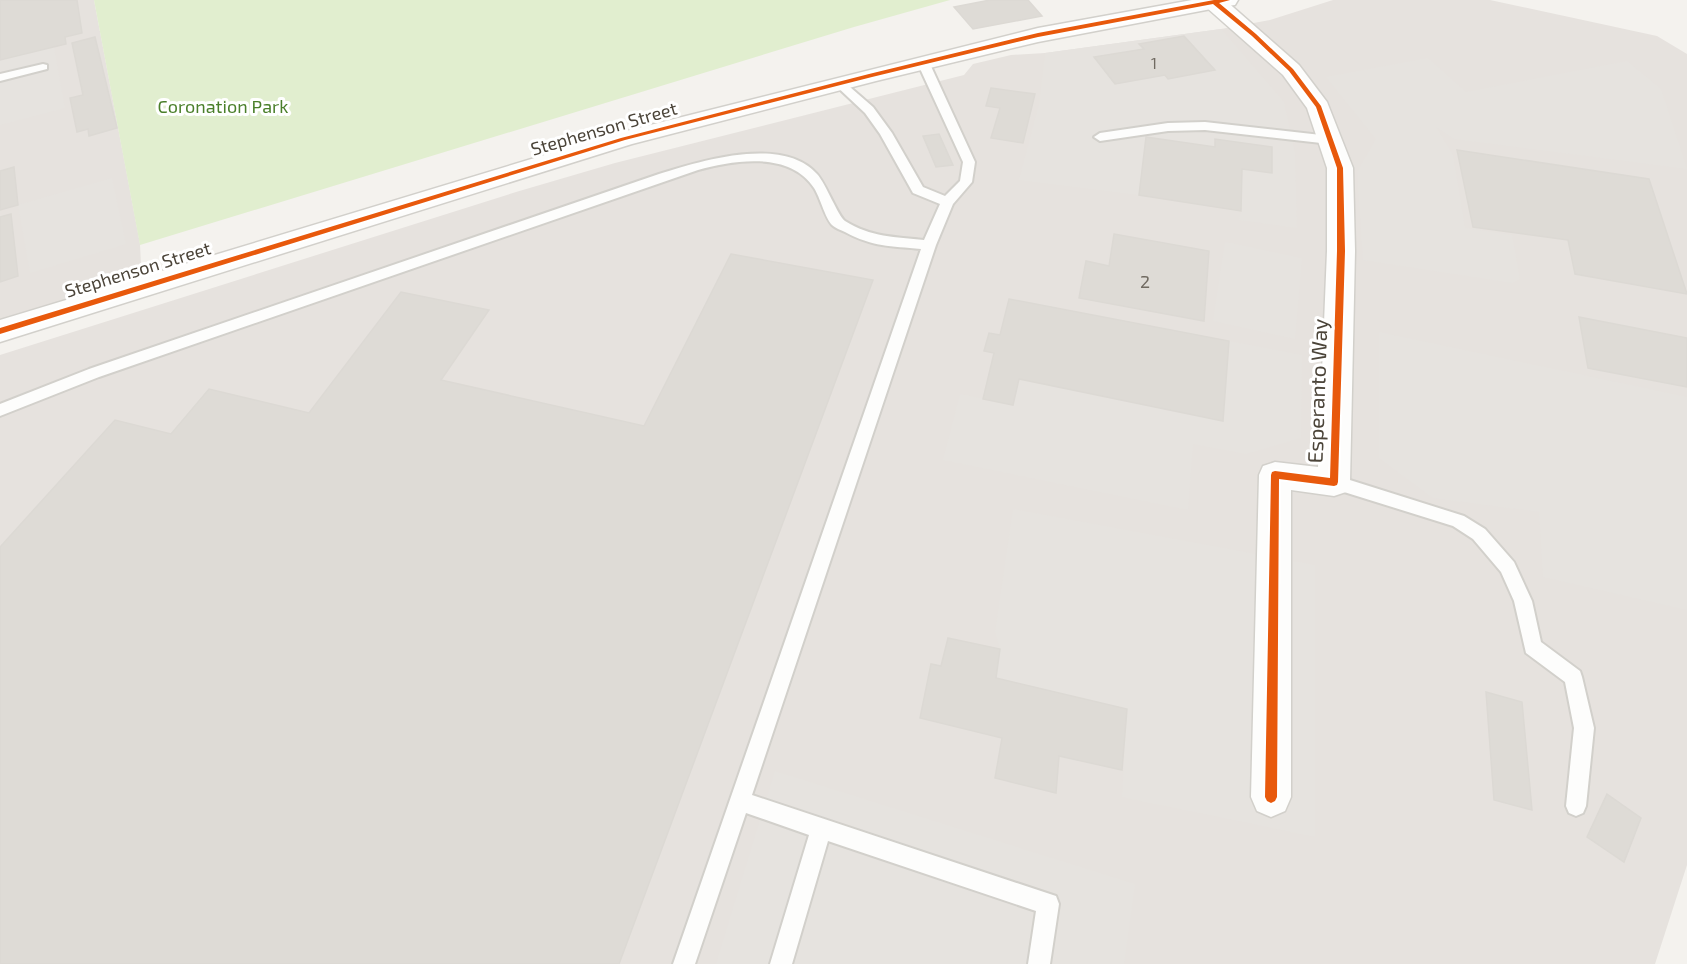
<svg xmlns="http://www.w3.org/2000/svg" width="1687" height="964" viewBox="0 0 1687 964" font-family="'Exo 2',sans-serif">
<style>
.industrial{fill:#e6e2de}
.green{fill:#e1eecf}
.parking{fill:#e6e3df;fill-rule:evenodd}
.building{fill:#dedbd6;stroke:#dcd9d4;stroke-width:1.5}
.lines{fill:none;stroke-linecap:round;stroke-linejoin:round}
.service-casing{stroke:#d2d0cb;stroke-width:4}
.minor-casing{stroke:#d2d0cb;stroke-width:3}
.tertiary-casing{stroke:#d2d0cb;stroke-width:3}
.service{fill:#fdfdfc;fill-rule:evenodd}
.minor{fill:#fdfdfc;fill-rule:evenodd}
.tertiary{fill:#fdfdfc;fill-rule:evenodd}
.cycleway-casing{stroke:#fff;stroke-width:4}
.cycleway{fill:#e8590c;fill-rule:evenodd}
.labels{text-anchor:middle;stroke-width:6;stroke-linejoin:round;paint-order:stroke}
.far-number-label{font-size:15px;fill:#706a61}
.far-park-label{font-size:18px;fill:#4a7f2a;stroke:#fff}
.far-street-label{font-size:18px;fill:#4b4439;stroke:#fff}
.number-label{font-size:18px;fill:#706a61}
.street-label{font-size:21px;fill:#4b4439;stroke:#fff}
</style>
<rect width="100%" height="100%" fill="#f4f2ee"/>
<g class="industrial">
<path d="M0,0H94L140,244L142,286L0,331Z"/>
<path d="M1333,0H1490L1657,36L1687,54V865L1655,964H0V355L516,192L615,163L964,75L973,64L1011,55L1045,53L1221,29L1270,20Z"/>
</g>
<path class="green" d="M94,0H950L854,27L140,245Z"/>
<g class="parking">
<path d="M1221,29L1284,102L1295,153L1297,228L1239,220L1241,211L1242,169L1272,173V147L1216,139L1215,147L1147,137L1139,195L1019,180L1039,104L1045,53ZM1184,36L1215,70L1168,79L1165,75L1115,84L1094,58L1144,49L1140,44Z"/>
<path d="M54,47L65,108L0,125V60Z"/>
<path d="M1428,58L1466,92L1627,61L1661,89L1687,169L1454,139L1436,127L1453,155L1465,228L1512,235L1520,279L1512,283L1363,260L1357,172L1376,139L1326,77Z"/>
<path d="M112,178L126,244L30,273L18,205Z"/>
<path d="M1225,242L1302,258L1295,339L1213,321Z"/>
<path d="M1379,332L1687,397V610L1543,577L1539,512L1433,498L1379,458Z"/>
<path d="M1229,341L1302,355L1301,438L1246,454L1193,444L1188,510L943,460L960,394L1013,405L1019,379L1223,421Z"/>
<path d="M1013,509L1315,565V837L1122,797L1127,709L996,678L1000,649L995,632Z"/>
<path d="M775,771L1135,884L1124,964H716Z"/>
</g>
<g class="building">
<path d="M0,0H77L82,33L65,37L66,44L0,60Z"/>
<path d="M990,0H1028L1042,16L973,29L954,7Z"/>
<path d="M1184,36L1215,70L1168,79L1165,75L1115,84L1094,57L1144,49L1139,44Z"/>
<path d="M95,37L117,128L89,136L88,129L77,132L70,98L83,95L72,43Z"/>
<path d="M991,88L1035,94L1023,143L991,138L1000,108L986,106Z"/>
<path d="M939,134L953,165L936,167L923,136Z"/>
<path d="M1146,137L1215,147V139L1272,147V173L1242,169L1241,211L1139,195Z"/>
<path d="M1457,150L1649,179L1687,294L1575,274L1568,240L1473,227Z"/>
<path d="M14,167L18,205L0,210V171Z"/>
<path d="M11,214L18,276L0,282V217Z"/>
<path d="M1114,234L1209,251L1204,321L1079,298L1086,261L1109,266Z"/>
<path d="M731,254L873,280L619,964H0V547L115,420L171,434L209,389L309,413L401,292L489,310L441,380L644,426Z"/>
<path d="M1009,299L1229,341L1223,421L1019,379L1013,405L983,399L994,353L984,351L989,333L1000,335Z"/>
<path d="M1579,317L1687,338V387L1588,368Z"/>
<path d="M948,638L1000,649L996,678L1127,709L1122,770L1059,756L1056,793L995,778L1002,738L920,718L931,664L941,666Z"/>
<path d="M1486,692L1522,702L1532,810L1494,800Z"/>
<path d="M1607,794L1641,818L1624,862L1587,837Z"/>
</g>
<g class="lines">
<g class="service-casing">
<g id="service">
<path d="M923,59L929,62L975,162L972,182L953,204L936,245L752,795L1056,896L1059,904L1050,964H1028L1036,911L828,841L792,964H770L809,835L746,813L695,964H673L921,249C890,246 873,247 845,232C841,230 835,228 832,225C825,218 820,197 814,188C790,151 734,160 698,170L99,377L0,416V404L89,369L659,174C700,161 783,135 817,174C826,184 838,216 845,221C870,237 896,237 924,240L940,204L913,193L880,134L865,113L833,83L835,81H843L873,107L892,133L923,187L945,196L960,181L963,162L917,62Z"/>
<path d="M43,64L47,65V69L0,81V74Z"/>
<path d="M1205,122L1330,136L1336,140L1330,144L1205,130L1168,131L1100,141L1094,137L1100,133L1168,123Z"/>
<path d="M1334,475L1464,516L1485,529L1514,562L1532,601L1541,642L1580,671L1582,677L1594,728L1586,806L1583,813L1576,816L1569,813L1566,806L1574,728L1565,682L1526,653L1514,601L1501,572L1473,539L1453,526L1328,487L1326,482L1328,477Z"/>
</g>
</g>
<g class="minor-casing">
<path id="minor" d="M1205,0H1225L1299,65L1327,102L1353,168L1355,251L1350,482L1346,492L1334,496L1291,490V797L1285,811L1271,817L1257,811L1251,797L1259,475L1263,466L1275,462L1318,467L1327,251V168L1307,108L1283,75L1206,7L1203,2Z"/>
</g>
<g class="tertiary-casing">
<path id="tertiary" d="M1192,0H1238L1235,5L1227,6L1038,42L876,81L632,144L0,342V320L614,134L1038,28Z"/>
</g>
<use href="#service" class="service"/>
<use href="#minor" class="minor"/>
<use href="#tertiary" class="tertiary"/>
<g class="cycleway-casing">
<path id="cycleway" d="M1214,0H1230L1219,3L1256,34L1293,69L1321,106L1343,168L1345,251L1338,482L1337,485L1334,486L1279,479L1277,797L1275,801L1271,803L1267,801L1265,797L1271,475L1272,472L1275,471L1330,478L1337,251V168L1316,107L1289,71L1252,36L1213,4L1038,37L872,77L625,140L0,334V328L621,138L869,74L1038,33Z"/>
</g>
<use href="#cycleway" class="cycleway"/>
</g>
<g class="labels">
<g class="far-number-label">
<text x="1154" y="69">1</text>
</g>
<g class="far-park-label">
<text x="223" y="113">Coronation Park</text>
</g>
<g class="far-street-label">
<text transform="translate(604 129) rotate(-16)" y="6">Stephenson Street</text>
<text transform="translate(138 270) rotate(-17)" y="6">Stephenson Street</text>
</g>
<g class="number-label">
<text x="1145" y="288">2</text>
</g>
<g class="street-label">
<text transform="translate(1318 391) rotate(-88)" y="7">Esperanto Way</text>
</g>
</g>
</svg>
